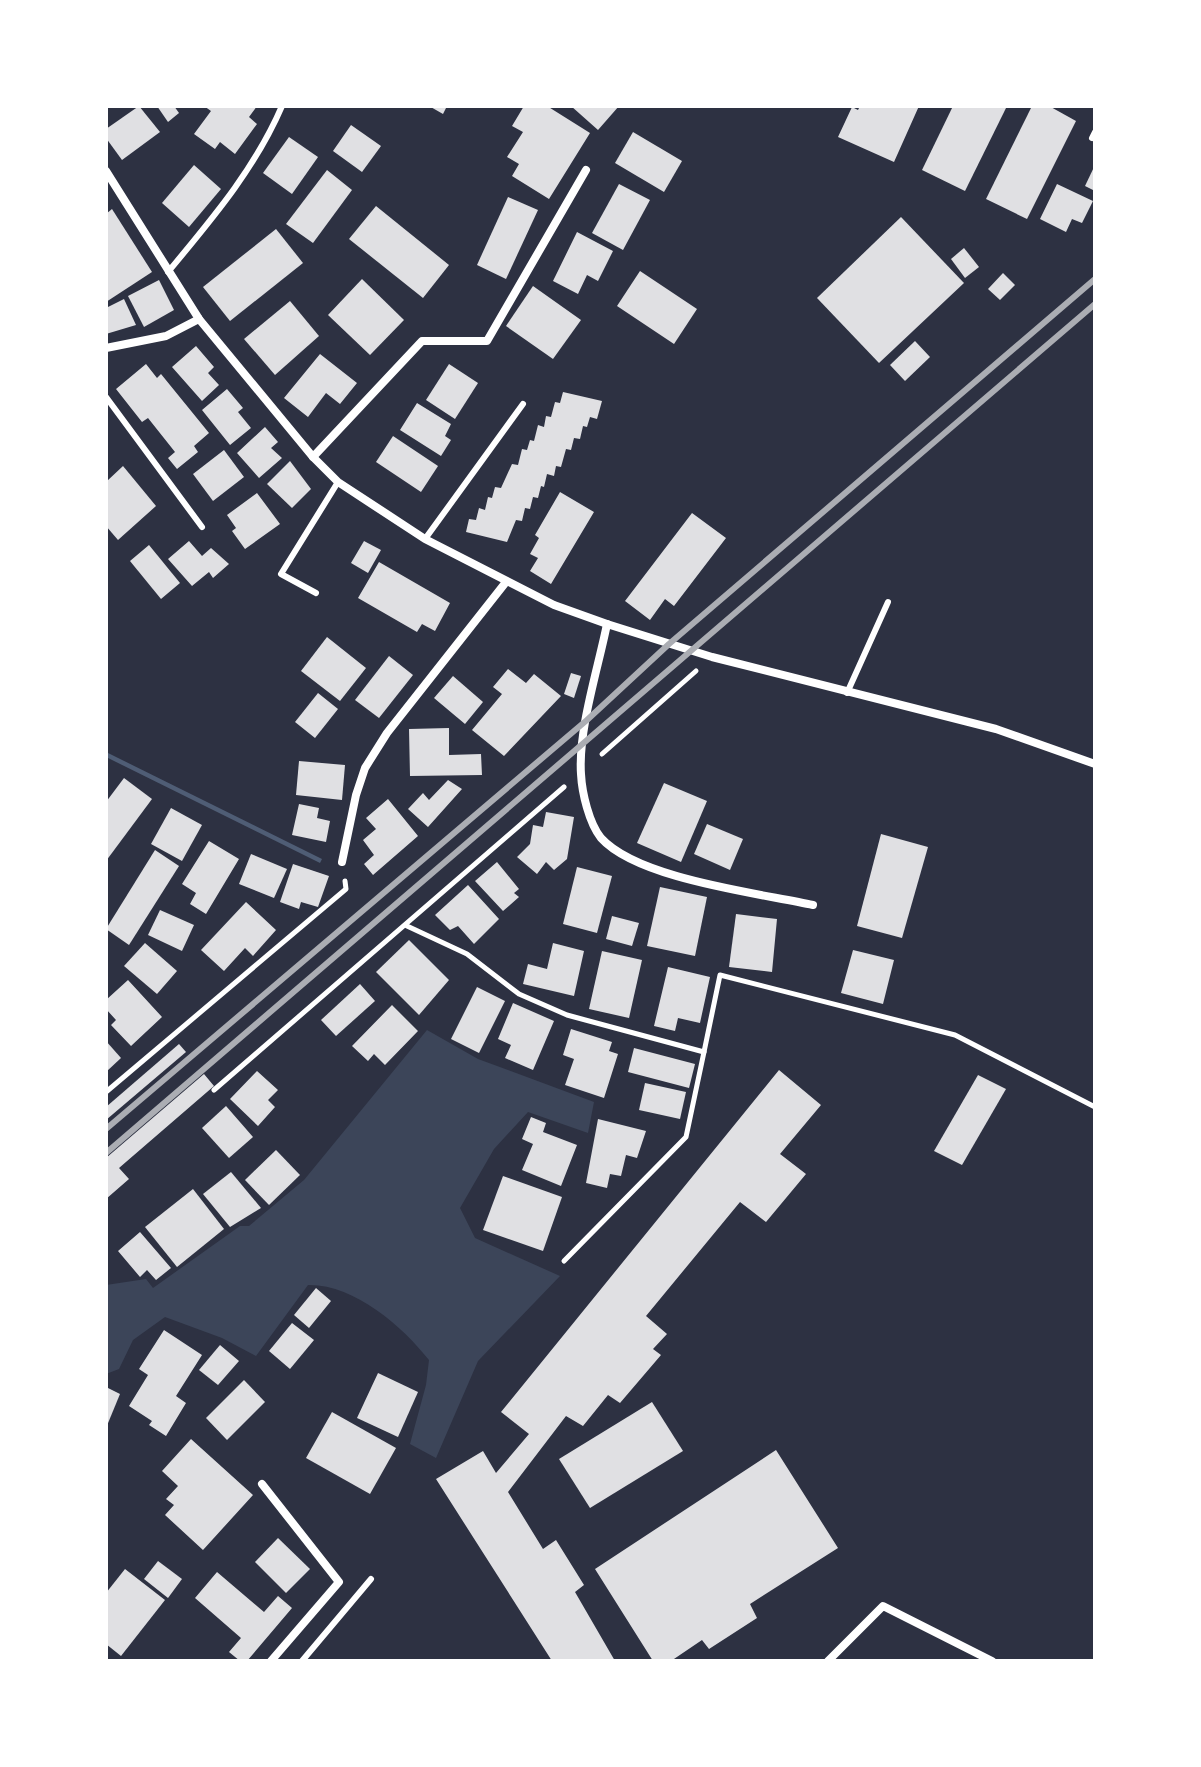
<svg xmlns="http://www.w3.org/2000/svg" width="1201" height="1767" viewBox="0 0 1201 1767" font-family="'Titillium Web',sans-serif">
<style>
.green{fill:#3c4559}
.water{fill:#4f5d75}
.building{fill:#e0e0e3}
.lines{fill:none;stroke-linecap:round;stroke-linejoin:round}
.path{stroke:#fff;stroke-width:5}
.service{stroke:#fff;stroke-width:6}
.minor{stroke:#fff;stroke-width:8}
.rail{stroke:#abadb3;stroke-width:6}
</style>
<rect width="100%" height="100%" fill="#2d3142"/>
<path class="green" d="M427,1030L478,1059L594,1102L588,1133L528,1112L494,1149L460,1208L475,1238L560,1276L478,1361L436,1458L410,1444L426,1385L429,1360C402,1326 354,1284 308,1285L256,1356L222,1338L165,1317L133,1340L119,1369L106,1374V1285L146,1279L153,1288L240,1226H249L304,1180Z"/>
<path class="water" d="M106,752L322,859L320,863L106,757Z"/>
<g class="building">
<path d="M139,106L160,132L122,160L106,138V129Z"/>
<path d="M157,106H174L179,113L168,122Z"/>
<path d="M204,106H257L249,117L257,124L235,154L220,142L215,149L194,134L211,111Z"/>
<path d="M429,106H447L443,114Z"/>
<path d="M524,106H547L590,133L549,199L512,176L519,164L507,157L523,132L512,126Z"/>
<path d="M571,106H619L598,130Z"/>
<path d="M860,106H919L894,162L838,137L852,107L858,110Z"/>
<path d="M953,106H1007L965,191L922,170Z"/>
<path d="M1032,106H1049L1076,121L1027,219L986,199Z"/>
<path d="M351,125L381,146L362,172L333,151Z"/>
<path d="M633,132L682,161L664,192L615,163Z"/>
<path d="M289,137L318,157L292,194L263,173Z"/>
<path d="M194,165L221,189L189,227L162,203Z"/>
<path d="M1095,165V191L1085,186Z"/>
<path d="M327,170L352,190L313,243L286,224Z"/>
<path d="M619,184L650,200L623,250L592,233Z"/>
<path d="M1057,184L1093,201L1082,223L1072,219L1066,232L1040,219Z"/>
<path d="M508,197L538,210L506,279L477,265Z"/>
<path d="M376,206L449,265L423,298L349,239Z"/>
<path d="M112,209L152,272L106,302V214Z"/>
<path d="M901,217L964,283L879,363L817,298Z"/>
<path d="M276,229L303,263L230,321L203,287Z"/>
<path d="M577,232L613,251L598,281L587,275L578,294L553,281Z"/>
<path d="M964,248L979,267L965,278L951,259Z"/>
<path d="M640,271L697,309L674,344L617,306Z"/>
<path d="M1003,273L1015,285L1000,300L988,289Z"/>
<path d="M362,279L404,320L370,355L328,315Z"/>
<path d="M159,280L174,310L144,327L128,296Z"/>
<path d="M533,286L581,320L553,359L506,326Z"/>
<path d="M124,299L136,325L106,334V308Z"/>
<path d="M290,301L319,336L275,375L244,339Z"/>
<path d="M915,341L930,357L905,381L890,365Z"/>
<path d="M196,346L214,367L208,373L219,385L202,401L172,367Z"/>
<path d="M320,354L357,383L340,404L326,393L308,417L284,398Z"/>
<path d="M146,364L157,378L161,374L209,433L194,446L198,452L177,469L168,458L175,452L148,418L142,422L116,389Z"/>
<path d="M449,364L478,383L455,419L426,400Z"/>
<path d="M227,389L243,408L238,412L251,428L230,445L202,410Z"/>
<path d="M563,392L602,401L597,419L590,417L587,427L583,426L580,439L574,438L571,450L566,449L561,467L556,466L554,476L547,474L544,487L541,486L538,498L533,497L530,509L525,508L522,521L516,520L507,542L466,532L469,519L476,520L479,508L485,510L488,497L492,498L495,487L501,488L512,464L518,465L522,449L527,450L530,440L534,441L538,425L544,427L546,416L551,417L555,402L560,403Z"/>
<path d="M417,403L451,424L445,436L451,440L441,456L400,430Z"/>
<path d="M265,427L278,442L271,448L282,458L259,478L237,453Z"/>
<path d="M393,436L438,466L421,492L376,462Z"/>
<path d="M224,450L244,477L213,501L193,474Z"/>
<path d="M290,461L311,489L292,508L267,484Z"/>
<path d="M123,466L156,506L118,540L106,526V482Z"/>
<path d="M560,492L594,512L551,584L530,571L538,558L530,554L539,538L535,535Z"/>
<path d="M257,493L280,524L245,549L232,531L236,528L227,515Z"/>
<path d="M692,513L726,538L674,606L665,599L650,620L625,601Z"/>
<path d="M189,541L202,556L211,548L229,564L213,578L209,572L192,586L168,559Z"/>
<path d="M364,541L381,550L368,573L351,563Z"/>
<path d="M149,545L180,583L161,599L130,561Z"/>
<path d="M379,562L450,603L435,631L422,624L417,632L358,598Z"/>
<path d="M327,637L366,668L340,701L301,671Z"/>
<path d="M389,656L413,675L379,718L355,700Z"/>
<path d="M508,669L526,683L534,674L561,696L504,756L472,730L502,694L493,687Z"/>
<path d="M571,673L581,676L574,698L564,694Z"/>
<path d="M453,676L483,702L465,724L434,698Z"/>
<path d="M318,693L338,709L315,738L295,722Z"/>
<path d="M449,728V755L481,754L482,775L410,776L409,729Z"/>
<path d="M299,761L345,765L342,800L296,795Z"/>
<path d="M124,778L152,799L106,861V802Z"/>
<path d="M448,780L462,789L428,827L408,809L423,793L429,800Z"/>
<path d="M664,783L707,801L681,862L637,843Z"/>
<path d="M388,799L418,836L373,875L364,864L374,855L363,840L376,829L366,818Z"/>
<path d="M299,804L319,808L317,818L330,821L326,842L292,835Z"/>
<path d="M171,808L202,825L182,861L151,844Z"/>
<path d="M546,812L574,817L567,859L554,870L546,862L537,874L517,857L530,844L533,825L543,827Z"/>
<path d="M707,824L743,839L730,870L694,854Z"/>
<path d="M881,834L928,847L902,938L857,926Z"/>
<path d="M209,841L239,859L206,914L190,904L196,893L182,884Z"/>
<path d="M155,850L179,866L129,945L106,929Z"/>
<path d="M251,854L287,869L274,898L239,884Z"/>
<path d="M497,862L519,889L514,893L519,897L503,911L475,881Z"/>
<path d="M293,864L329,876L318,907L301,902L299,909L280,902Z"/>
<path d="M577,867L612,876L597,933L563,924Z"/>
<path d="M468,885L499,919L474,944L458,926L450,930L435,915Z"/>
<path d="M660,887L707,897L695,956L647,946Z"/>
<path d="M246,902L276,930L253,956L245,948L224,971L201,950Z"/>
<path d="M160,910L194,925L182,951L148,935Z"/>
<path d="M736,914L777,919L772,972L729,967Z"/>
<path d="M612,916L639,923L632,946L606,939Z"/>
<path d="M409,940L449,980L419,1015L376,972Z"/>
<path d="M145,943L177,971L157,994L124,966Z"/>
<path d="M553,943L584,951L574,996L523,984L528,964L547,969Z"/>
<path d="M853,950L894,960L883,1004L841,993Z"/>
<path d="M602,951L642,960L629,1018L589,1009Z"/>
<path d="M668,967L710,977L700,1023L678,1018L675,1031L654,1026Z"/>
<path d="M128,980L162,1017L131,1046L111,1025L116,1020L106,1009V1000Z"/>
<path d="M360,984L375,1001L336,1036L321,1020Z"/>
<path d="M477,987L505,1001L479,1053L451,1039Z"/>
<path d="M513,1003L554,1021L533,1070L505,1058L511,1045L498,1039Z"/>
<path d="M392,1005L418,1031L385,1065L374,1054L368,1061L352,1046Z"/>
<path d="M571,1029L612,1042L609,1051L618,1054L604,1098L565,1085L574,1059L563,1055Z"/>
<path d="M106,1041L121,1058L106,1072Z"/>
<path d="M179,1044L186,1052L106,1120V1107Z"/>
<path d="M634,1048L695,1064L689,1088L628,1072Z"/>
<path d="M779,1070L821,1105L780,1154L806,1174L766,1222L740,1202L646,1316L667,1334L653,1349L661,1355L620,1403L608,1395L583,1426L566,1416L508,1492L543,1549L556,1540L584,1585L575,1592L615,1661H552L436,1479L483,1451L496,1473L529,1434L501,1412Z"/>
<path d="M257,1071L278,1090L268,1100L275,1107L258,1126L230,1099Z"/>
<path d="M204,1074L214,1086L119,1168L129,1179L106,1199V1158Z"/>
<path d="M978,1075L1006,1089L962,1165L934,1151Z"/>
<path d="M645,1083L686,1092L680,1119L639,1110Z"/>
<path d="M226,1106L253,1137L229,1158L202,1128Z"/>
<path d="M531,1117L546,1123L543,1132L577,1145L561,1186L522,1170L533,1144L522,1139Z"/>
<path d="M598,1119L646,1131L637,1158L626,1155L621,1176L610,1174L607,1188L586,1183Z"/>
<path d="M276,1150L300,1175L269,1205L245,1180Z"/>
<path d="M231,1172L261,1208L230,1227L203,1194Z"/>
<path d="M503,1176L562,1197L543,1251L483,1230Z"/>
<path d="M193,1189L224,1229L177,1267L145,1227Z"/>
<path d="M140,1232L171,1268L156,1280L147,1270L140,1277L118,1251Z"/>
<path d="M316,1288L331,1301L309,1328L294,1315Z"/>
<path d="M292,1323L314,1340L290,1369L269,1351Z"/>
<path d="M164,1330L202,1355L176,1396L186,1403L166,1436L149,1425L152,1421L129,1406L148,1375L139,1369Z"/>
<path d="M220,1345L239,1361L218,1385L199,1370Z"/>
<path d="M378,1373L418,1392L398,1437L357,1418Z"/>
<path d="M244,1380L265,1402L227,1440L206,1418Z"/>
<path d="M106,1387L120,1394L106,1428Z"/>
<path d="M652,1402L683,1451L590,1508L559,1459Z"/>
<path d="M332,1412L396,1448L370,1494L306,1458Z"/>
<path d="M191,1439L253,1495L203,1550L165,1515L174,1505L166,1499L178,1486L162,1471Z"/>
<path d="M776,1450L838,1548L750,1604L757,1618L709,1649L702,1640L671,1661H653L595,1569Z"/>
<path d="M278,1538L310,1569L286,1593L255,1562Z"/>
<path d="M158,1561L182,1579L168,1598L144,1579Z"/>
<path d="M125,1569L165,1600L121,1656L106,1644V1593Z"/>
<path d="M217,1572L264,1612L278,1596L292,1608L247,1661H240L229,1652L241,1638L195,1598Z"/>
</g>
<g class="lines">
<g class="path">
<path d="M602,754L696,671"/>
<path d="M407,926L467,954L519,994L567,1015L704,1052L720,975L955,1035L1095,1107"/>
<path d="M214,1090L564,787"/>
<path d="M106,1092L346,889L345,881"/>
<path d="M564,1261L686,1137L704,1052"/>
</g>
<g class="service">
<path d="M1092,138L1095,132"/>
<path d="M168,272C211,220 255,169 282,106"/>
<path d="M106,397L202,527"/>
<path d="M425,539L523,404"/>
<path d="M316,593L281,574L338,482"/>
<path d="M847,693L888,602"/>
<path d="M302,1661L371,1579"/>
</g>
<g class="minor">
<path d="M106,171L199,319L313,457L338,482L425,539L554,605L607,624L712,657L996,729L1095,764"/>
<path d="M106,348L166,336L199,319"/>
<path d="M313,457L422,341H487L586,170"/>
<path d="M607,624C598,669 578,730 581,774C582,793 589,823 601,838C638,879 758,893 813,905"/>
<path d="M342,862L356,795L365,768L387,733L506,582"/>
<path d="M262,1484L339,1582L271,1661"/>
<path d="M828,1661L883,1606L992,1661"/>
</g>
<g class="rail">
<path d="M106,1129L587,720L669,644L1095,279"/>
<path d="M106,1153L1095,304"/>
</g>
</g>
<rect width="1201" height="1767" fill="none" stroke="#ffffff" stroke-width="216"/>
</svg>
